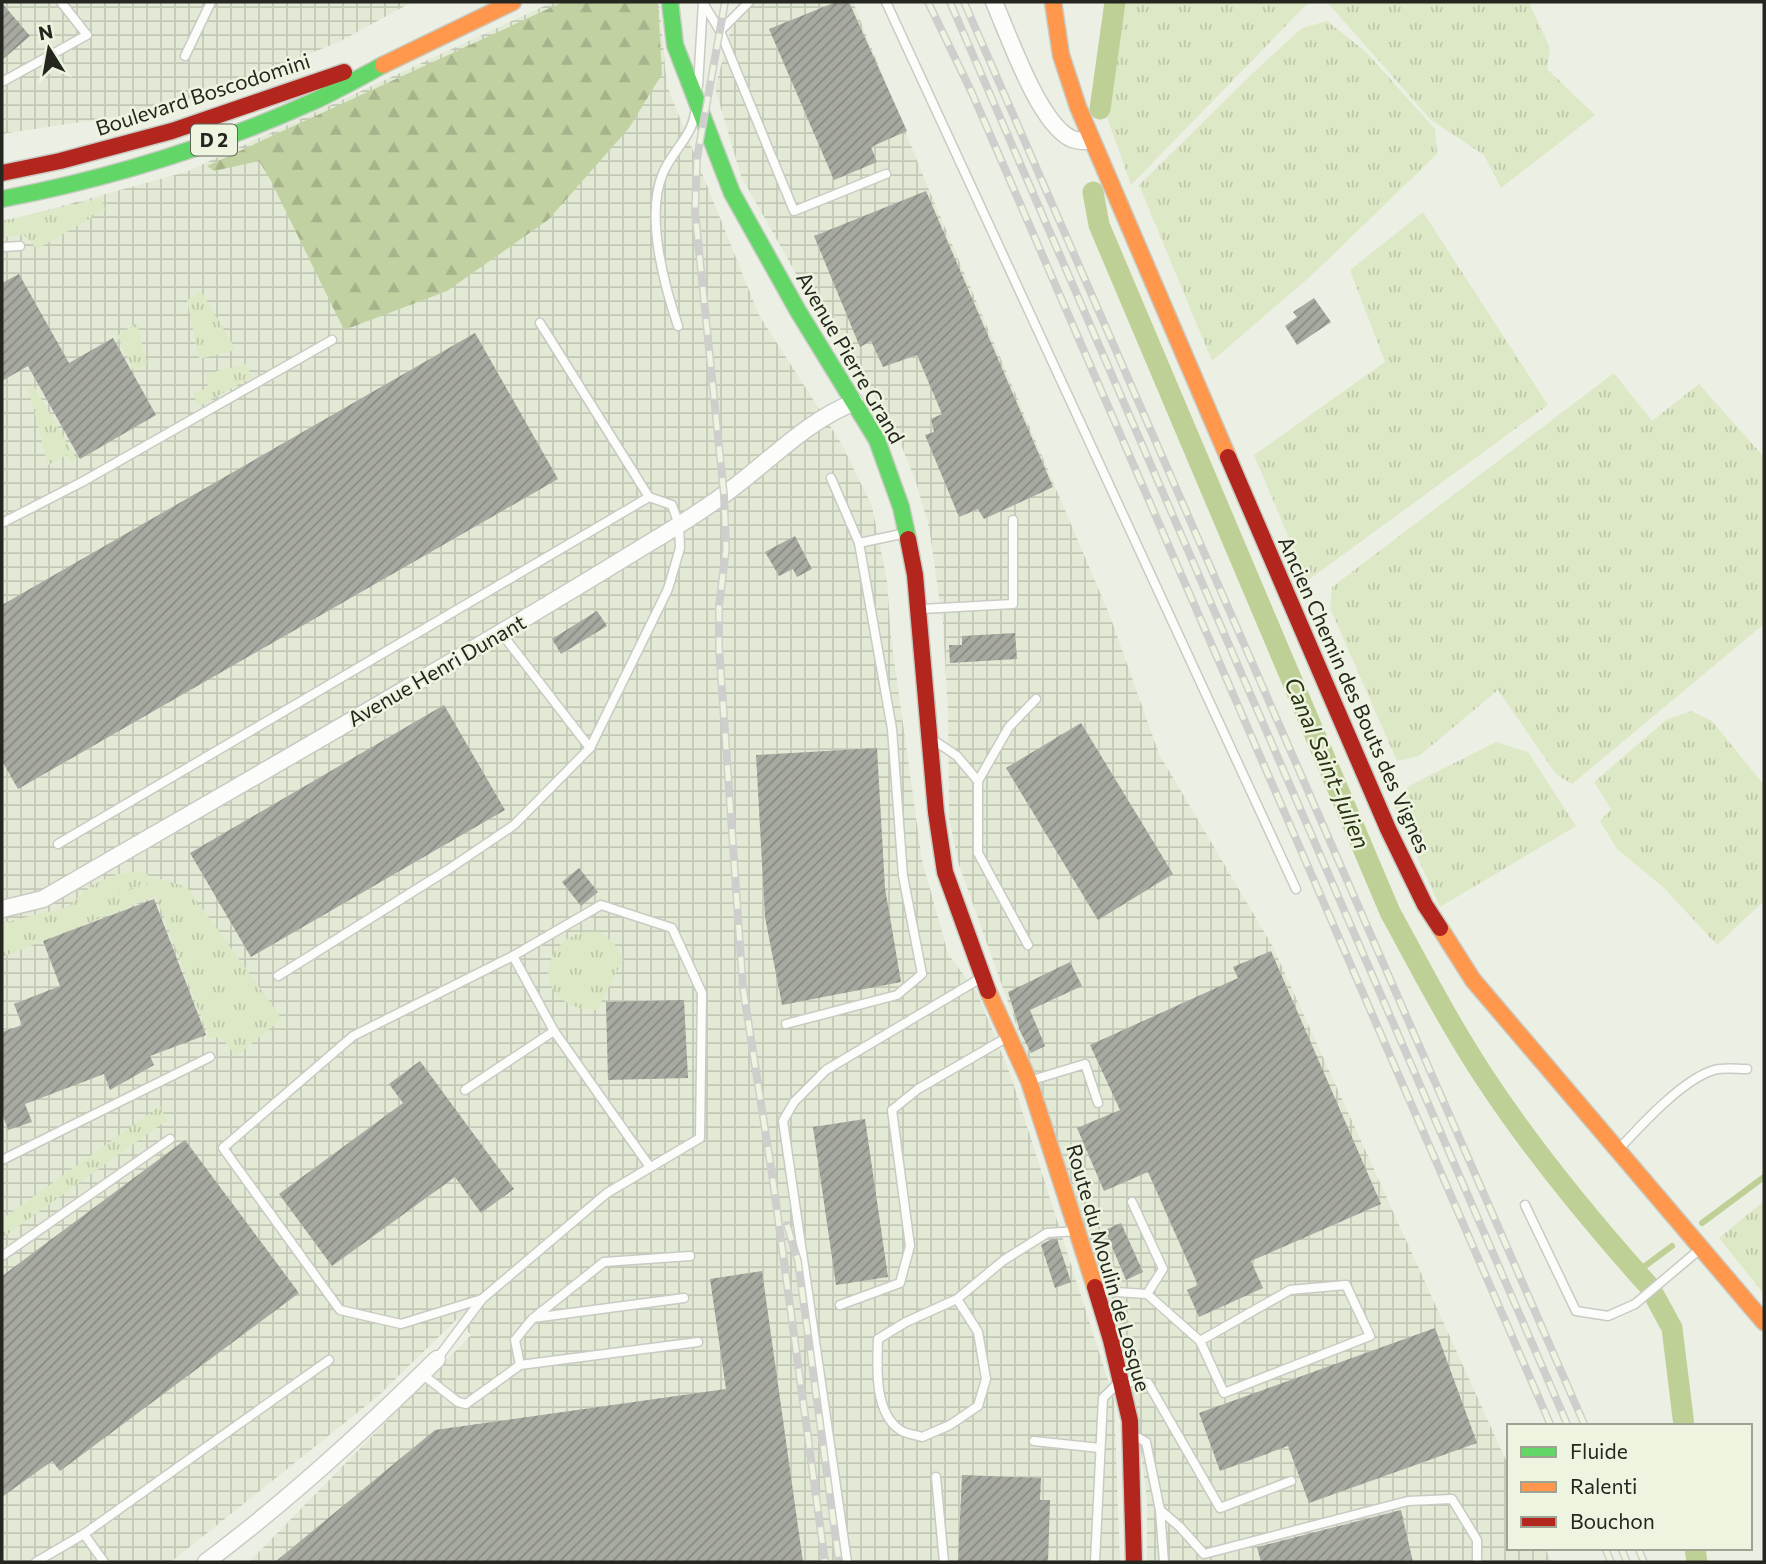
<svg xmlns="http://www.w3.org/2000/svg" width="1766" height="1564" viewBox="0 0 1766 1564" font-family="Commissioner,sans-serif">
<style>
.industrial{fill:url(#industrial-grid)}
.grass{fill:url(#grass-tufts)}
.forest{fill:url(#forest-firs)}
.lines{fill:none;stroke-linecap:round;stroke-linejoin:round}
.stream{stroke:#bed096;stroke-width:6}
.canal{stroke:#bed096;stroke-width:21}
.building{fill:url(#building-hatch)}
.lane-casing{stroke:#c8cbc3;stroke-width:11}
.street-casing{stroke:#c8cbc3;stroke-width:19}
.fast-casing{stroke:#c8cbc3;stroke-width:19}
.slow-casing{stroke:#c8cbc3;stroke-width:19}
.jam-casing{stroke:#c8cbc3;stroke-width:19}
.lane{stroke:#fcfdfb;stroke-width:8}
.street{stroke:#fcfdfb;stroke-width:16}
.fast{stroke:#63d668;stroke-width:16}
.slow{stroke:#ff974d;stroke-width:16}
.jam{stroke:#b3261e;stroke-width:16}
.rail-casing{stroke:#cecfcc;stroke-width:8}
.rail{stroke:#edf4e0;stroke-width:5;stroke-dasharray:16;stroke-linecap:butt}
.labels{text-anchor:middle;stroke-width:5;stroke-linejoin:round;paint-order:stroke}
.shield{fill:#edf4e0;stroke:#606459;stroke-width:2}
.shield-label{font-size:19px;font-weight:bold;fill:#24261f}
.street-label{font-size:21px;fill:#24261f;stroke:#edf4e0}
.water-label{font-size:23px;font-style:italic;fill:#2a3312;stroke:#edf4e0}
</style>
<defs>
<pattern id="industrial-grid" width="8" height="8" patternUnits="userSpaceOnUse" patternTransform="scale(1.75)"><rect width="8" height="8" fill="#e2e9d5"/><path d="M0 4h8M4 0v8" fill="none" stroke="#c2c8b6"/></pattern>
<pattern id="grass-tufts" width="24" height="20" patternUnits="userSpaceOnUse" patternTransform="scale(1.75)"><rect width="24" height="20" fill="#dde8c6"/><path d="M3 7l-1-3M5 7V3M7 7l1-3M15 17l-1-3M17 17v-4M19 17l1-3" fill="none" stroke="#bec7aa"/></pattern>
<pattern id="forest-firs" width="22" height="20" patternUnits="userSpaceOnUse" patternTransform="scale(1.75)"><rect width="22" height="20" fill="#c2d1a1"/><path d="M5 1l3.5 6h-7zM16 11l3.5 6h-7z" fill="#a7b38a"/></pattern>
<pattern id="building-hatch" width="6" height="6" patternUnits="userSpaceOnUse" patternTransform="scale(1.75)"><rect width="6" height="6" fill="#a7aaa1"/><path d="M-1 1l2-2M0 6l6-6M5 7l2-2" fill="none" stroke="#888a83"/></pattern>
</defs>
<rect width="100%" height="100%" fill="#ecf0e4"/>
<g class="industrial">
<path d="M2,2H412L337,43L159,110L2,134Z"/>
<path d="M553,2H659L667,86L759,315L841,443L872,506L887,581L891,638L922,860L948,954L977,993L1011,1076L1114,1399L1120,1562H249L471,1335L457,1319L378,1396L171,1562H2V220L14,219L186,172Z"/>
<path d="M738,2H853L927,185L1110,616L1159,754L1273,947L1509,1467V1548H1545L1552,1562H1147V1499L1130,1366L1055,1134L959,865L949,818L948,713L943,625L929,527L916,482L897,435L863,375L827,329L741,176L715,88Z"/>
</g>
<g class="grass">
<path d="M1119,2H1309L1131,185L1107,117L1112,86Z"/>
<path d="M1327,2H1529L1550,48L1547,69L1595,115L1501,188L1484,155L1431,120Z"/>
<path d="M1327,21L1365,51L1435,129L1437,154L1312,275L1212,361L1139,185L1257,69L1302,28Z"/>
<path d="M102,198L105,210L37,249L24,235L2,237V221Z"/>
<path d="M1423,212L1548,405L1307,581L1254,455L1385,362L1350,270Z"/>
<path d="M201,291L236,350L199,359L187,300Z"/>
<path d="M137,323L147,364L134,371L117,336Z"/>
<path d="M246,364L252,377L203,404L196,402L194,393L208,388L206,374Z"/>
<path d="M1614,373L1652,421L1699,384L1764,457V624L1572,784L1556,774L1498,690L1419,756L1397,761L1330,608L1332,587Z"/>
<path d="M33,385L77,460L71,462L67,455L48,465L28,388Z"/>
<path d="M1691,711L1712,721L1764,785V901L1717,945L1663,887L1617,849L1600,821L1611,809L1594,782L1666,720Z"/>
<path d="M1496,742L1528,752L1576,826L1440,907L1394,806L1409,786Z"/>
<path d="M143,871L154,880L95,902L160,879L187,887L282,1019L236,1056L221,1037L209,1038L156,896L2,957V923L65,908L94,884L118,874Z"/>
<path d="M599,932L614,943L623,960L597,1010C586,1009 576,1009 566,1002C536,984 548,945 577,934C584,931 592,932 599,932Z"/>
<path d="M160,1106L167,1120L2,1238V1219Z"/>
<path d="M1764,1201V1294L1719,1238Z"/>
</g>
<path class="forest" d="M563,2H658L662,74L629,128L548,220L447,291L344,330L271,181L259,161L214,171L207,166Z"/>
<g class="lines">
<g class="stream">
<path d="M1702,1223L1764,1177"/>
<path d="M1637,1272L1672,1246"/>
</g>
<g class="canal">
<path d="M1100,109L1115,2"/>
<path d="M1093,192L1099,225L1390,912C1420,967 1449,1023 1483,1075C1532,1150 1588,1218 1648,1285"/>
<path d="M1654,1295L1672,1328L1684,1426"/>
<path d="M1695,1548L1697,1562"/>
</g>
</g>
<g class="building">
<path d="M836,2H849L907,131L871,147L877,162L834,180L769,29Z"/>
<path d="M2,3L30,36L2,60Z"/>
<path d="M926,191L1053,487L984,519L978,509L959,517L925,435L934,432L931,419L942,414L917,355L883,367L871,341L860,347L814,236Z"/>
<path d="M19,274L69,363L113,338L156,415L80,459L28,366L2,381V283Z"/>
<path d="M1314,298L1331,322L1297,345L1285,326L1297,317L1293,312Z"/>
<path d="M475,333L558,479L18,789L2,761V605Z"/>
<path d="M795,536L812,569L797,577L793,569L779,576L765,552Z"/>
<path d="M597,611L607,626L561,654L552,639Z"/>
<path d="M1015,633L1017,659L950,663L949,645H962V636Z"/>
<path d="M444,705L505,810L251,957L190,853Z"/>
<path d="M1081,723L1173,874L1098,920L1006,768Z"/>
<path d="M877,748L885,888L901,982L782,1005L765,917L756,755Z"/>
<path d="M579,868L598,892L581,906L562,882Z"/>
<path d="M154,899L206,1035L150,1056L154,1065L110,1090L104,1074L25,1104L32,1122L8,1130L2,1113V1032L22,1025L14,1004L60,986L43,941Z"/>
<path d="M1271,951L1381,1204L1251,1261L1263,1288L1199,1317L1187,1290L1198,1285L1148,1172L1104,1191L1077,1128L1120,1110L1090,1045L1238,978L1233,967Z"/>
<path d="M1070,962L1082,986L1030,1010L1045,1046L1031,1053L1020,1031L1008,992Z"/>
<path d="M684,1000L688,1078L608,1080L606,1002Z"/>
<path d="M420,1061L514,1189L481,1213L455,1177L332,1266L279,1194L403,1103L389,1084Z"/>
<path d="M865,1119L888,1277L836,1285L813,1127Z"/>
<path d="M185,1140L299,1293L60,1471L52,1461L2,1497V1276Z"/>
<path d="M1121,1223L1143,1272L1126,1280L1105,1230Z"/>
<path d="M1052,1239H1057L1071,1282L1055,1288L1041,1245Z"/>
<path d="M762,1271L803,1562H275L435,1430L726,1389L710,1279Z"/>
<path d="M1435,1328L1477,1443L1309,1503L1288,1446L1220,1471L1199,1413Z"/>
<path d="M962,1475L1041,1478L1040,1500H1050L1048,1562H958Z"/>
<path d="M1401,1510L1413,1562H1261L1257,1547Z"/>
</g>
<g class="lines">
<g class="lane-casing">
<g id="lane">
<path d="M886,2L1296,889"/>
<path d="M705,6L720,31L794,211L886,174"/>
<path d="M720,31L749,2"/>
<path d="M185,56L211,2"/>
<path d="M2,82L87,35L61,2"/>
<path d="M698,86L703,2"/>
<path d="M2,247L20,246"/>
<path d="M540,323L649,497"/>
<path d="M678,326C664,285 645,215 663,173C673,150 692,136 695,113"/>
<path d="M831,478L859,543"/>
<path d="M2,523L82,482L332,340"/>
<path d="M921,609L1013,604V520"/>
<path d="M932,739L957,756L978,781V853L1028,945"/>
<path d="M978,781L1009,727L1036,699"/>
<path d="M58,844L649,497L672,505L679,525L680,548L668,589L590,748"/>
<path d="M278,976L449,869L514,825L590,748L502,634"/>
<path d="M786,1024L897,995L922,974L903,876L892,729L859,543L906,533"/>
<path d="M1029,1081L1085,1064L1098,1103"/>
<path d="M465,1090L554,1031"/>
<path d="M1618,1150C1640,1126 1683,1079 1714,1070C1724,1067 1736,1069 1747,1069"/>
<path d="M2,1160L210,1057"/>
<path d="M1132,1202L1163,1269L1147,1294"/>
<path d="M1525,1205L1576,1311L1608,1316L1635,1304L1699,1250"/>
<path d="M2,1256L170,1139"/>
<path d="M1099,1291L1147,1294L1200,1341L1224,1393L1370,1336L1346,1285L1290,1290L1200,1341"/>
<path d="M482,1299L401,1324L340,1310L223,1148L353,1036L513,956"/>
<path d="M957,1299L906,1322L878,1339C877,1368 874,1412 900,1430C906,1434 916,1435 922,1437L950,1425L978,1406L986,1379L978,1332L957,1299L1004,1260L1047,1233L1079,1231"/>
<path d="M840,1305L900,1283L910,1246L892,1110L918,1089L1006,1038"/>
<path d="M536,1316L604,1262L690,1256"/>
<path d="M437,1359L482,1299L607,1193L700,1138L702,993L672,928L601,905L513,956L554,1031L650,1167"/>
<path d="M520,1365L515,1340L533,1318L684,1298"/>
<path d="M422,1374L458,1402L466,1404L520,1365L698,1342"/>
<path d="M1133,1435L1146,1442L1160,1510L1164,1562"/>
<path d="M1034,1441L1100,1448"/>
<path d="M936,1477L944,1562"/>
<path d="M1160,1510L1180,1527L1204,1554L1408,1501L1452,1499L1477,1540V1562"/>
<path d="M36,1562L84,1534"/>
<path d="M104,1562L84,1534L329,1360"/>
<path d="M847,1562L783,1121L794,1102L826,1070L981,978"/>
<path d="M1095,1562L1103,1398L1120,1381L1148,1383L1220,1508L1291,1481"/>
</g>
</g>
<g class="street-casing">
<g id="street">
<path d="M994,2C1009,36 1038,121 1070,138C1078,142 1084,141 1092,141"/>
<path d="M2,909L43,899C245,782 447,667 646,545C678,526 709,507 738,484C777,454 809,420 855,402"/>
<path d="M206,1562C289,1500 363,1432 437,1359"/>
</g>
</g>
<g class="fast-casing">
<g id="fast">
<path d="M670,2L675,45L732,193L798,311L877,440L901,507L908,539"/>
<path d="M2,199C107,179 214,146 312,102C336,91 359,78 383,65"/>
</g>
</g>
<g class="slow-casing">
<g id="slow">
<path d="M1053,2L1061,55L1078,107L1228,457"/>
<path d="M383,65L513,2"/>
<path d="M1440,928L1473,980L1764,1322"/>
<path d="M988,991L1029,1081L1095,1287"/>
</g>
</g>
<g class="jam-casing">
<g id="jam">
<path d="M2,173L60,161L172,131L344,72"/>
<path d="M1228,457L1388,829L1425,905L1440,928"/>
<path d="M908,539L915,575L936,812L945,872L988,991"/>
<path d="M1095,1287L1111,1340L1130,1421L1134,1562"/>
</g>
</g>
<use href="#lane" class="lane"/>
<use href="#street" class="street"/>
<use href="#fast" class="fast"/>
<use href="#slow" class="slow"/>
<use href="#jam" class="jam"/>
<g class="rail-casing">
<g id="rail">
<path d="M725,2L697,158L695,212L724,495L726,549L719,606V647L743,988L772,1174L825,1562"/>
<path d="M928,2L972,93L1551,1426"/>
<path d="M950,2L1568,1426"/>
<path d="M964,2L1585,1426"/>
<path d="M787,1225L798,1261L839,1562"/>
<path d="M1605,1548L1611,1562"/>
<path d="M1621,1548L1627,1562"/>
<path d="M1638,1548L1644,1562"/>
</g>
</g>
<use href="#rail" class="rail"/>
</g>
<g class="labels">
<rect class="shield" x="191" y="124.5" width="46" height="31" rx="5"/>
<g class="shield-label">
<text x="214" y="147">D 2</text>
</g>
<g class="street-label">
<text transform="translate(203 95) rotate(-18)" y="7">Boulevard Boscodomini</text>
<text transform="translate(850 358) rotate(60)" y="7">Avenue Pierre Grand</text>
<text transform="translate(437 671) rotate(-30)" y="7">Avenue Henri Dunant</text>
<text transform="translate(1354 695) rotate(66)" y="7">Ancien Chemin des Bouts des Vignes</text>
<text transform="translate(1108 1268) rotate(74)" y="7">Route du Moulin de Losque</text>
</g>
<g class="water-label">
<text transform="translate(1327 763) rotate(67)" y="8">Canal Saint-Julien</text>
</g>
</g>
<rect width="1766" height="1564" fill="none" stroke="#24261f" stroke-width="7"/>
<rect x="1507" y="1424" width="245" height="126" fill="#edf4e0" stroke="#9da293" stroke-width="2"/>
<rect x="1521" y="1447" width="35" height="10" fill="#63d668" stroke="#9da293" stroke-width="2"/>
<text x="1570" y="1459" font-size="21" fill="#24261f">Fluide</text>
<rect x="1521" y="1482" width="35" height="10" fill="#ff974d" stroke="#9da293" stroke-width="2"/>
<text x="1570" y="1494" font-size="21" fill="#24261f">Ralenti</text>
<rect x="1521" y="1517" width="35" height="10" fill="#b3261e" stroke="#9da293" stroke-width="2"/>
<text x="1570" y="1529" font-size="21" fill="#24261f">Bouchon</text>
<g transform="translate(49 49) rotate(349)" stroke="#edf4e0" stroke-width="5" paint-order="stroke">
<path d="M0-5L12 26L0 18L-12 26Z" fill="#24261f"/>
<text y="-10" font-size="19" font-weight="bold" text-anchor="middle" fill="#24261f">N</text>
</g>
</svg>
